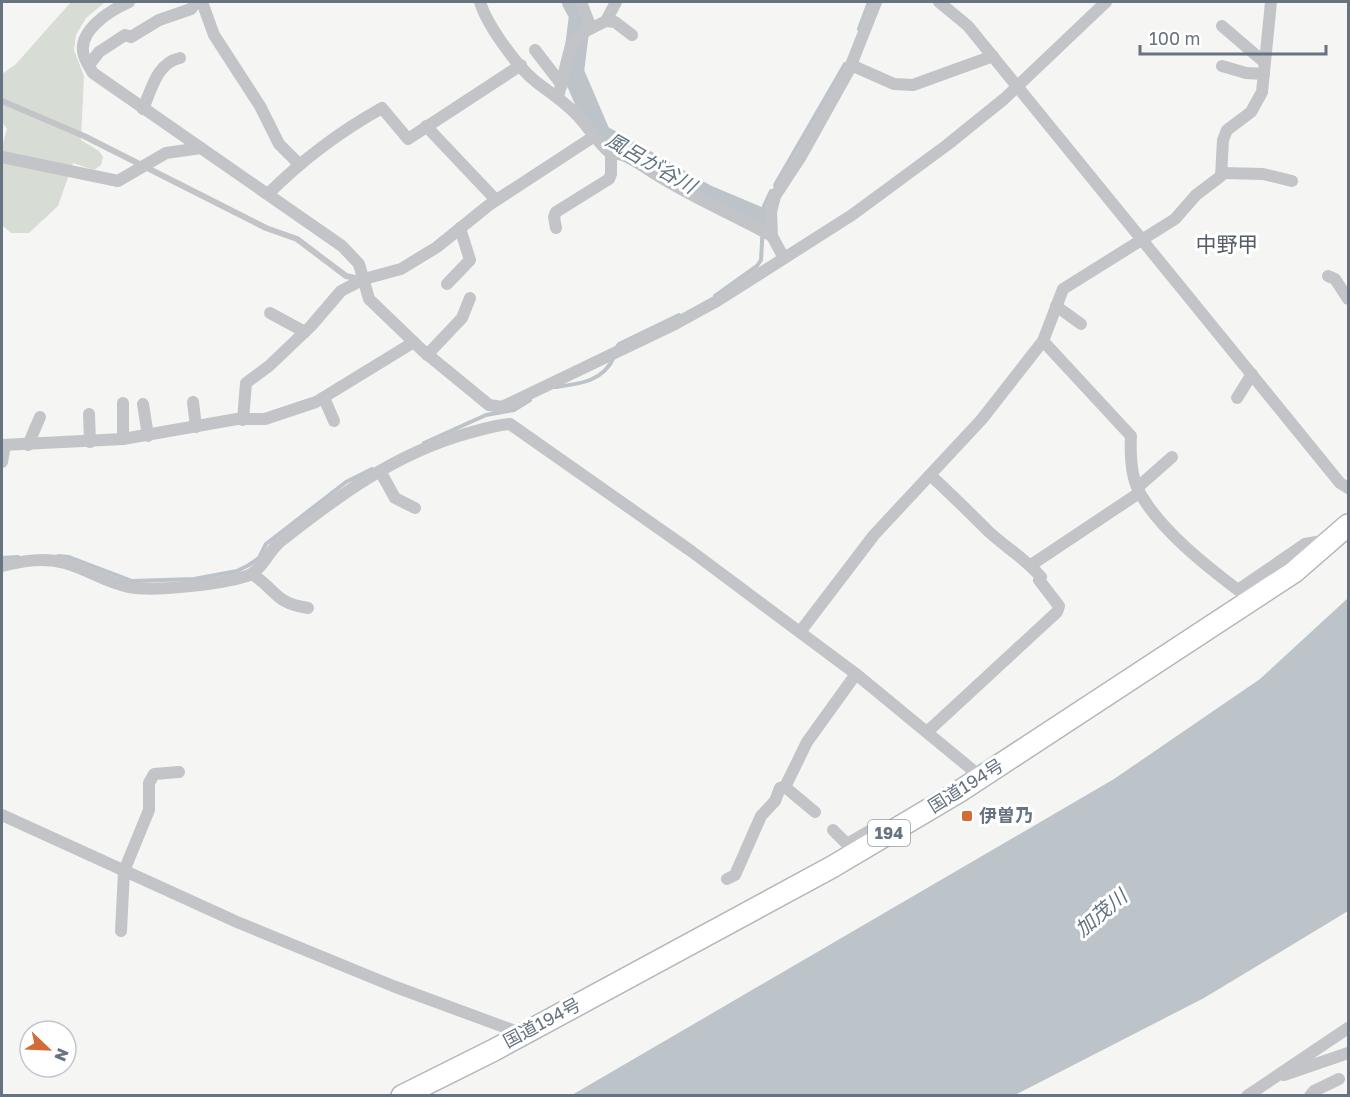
<svg xmlns="http://www.w3.org/2000/svg" width="1350" height="1097" viewBox="0 0 1350 1097" font-family="'Golos Text','Noto Sans JP',sans-serif">
<style>
.green{fill:#d7dcd4}
.water{fill:#bcc3c9}
.lines{fill:none;stroke-linecap:round;stroke-linejoin:round}
.stream{stroke:#bcc3c9;stroke-width:4}
.river{stroke:#bcc3c9;stroke-width:22}
.trunk-casing{stroke:#b4b7ba;stroke-width:24}
.service{stroke:#c2c4c8;stroke-width:6}
.minor{stroke:#c2c4c8;stroke-width:12}
.trunk{stroke:#fff;stroke-width:21}
.poi-dot{fill:#d36b36;stroke:#fff;stroke-width:2}
.labels{text-anchor:middle;stroke-width:6;stroke-linejoin:round;paint-order:stroke}
.shield{fill:#fff;stroke:#959da7;stroke-width:1.5}
.shield-label{font-size:16px;font-weight:bold;fill:#687381}
.street-label{font-size:18px;fill:#687381;stroke:#fff}
.poi-label{font-size:18px;font-weight:bold;fill:#687381;stroke:#fff;text-anchor:start}
.water-label{font-size:20px;font-style:italic;fill:#63737e;stroke:#fff}
.quarter-label{font-size:21px;fill:#555d67;stroke:#fff}
</style>
<rect width="100%" height="100%" fill="#f5f6f3"/>
<path class="green" d="M71,2H105L86,18L76,35L74,50L84,76L81,140L99,151L103,157L101,165L94,170L73,163L58,206L29,233H11L2,225V146L7,129L2,122V74L16,64Z"/>
<path class="water" d="M1348,598V911L1204,998L1015,1095H572L1114,779L1260,679Z"/>
<g class="lines">
<g class="stream">
<path d="M859,29L869,2"/>
<path d="M775,185L845,64"/>
<path d="M715,296L757,266L761,260L764,206L771,191"/>
<path d="M617,347L619,344L679,315"/>
<path d="M555,387C579,384 603,382 614,357"/>
<path d="M424,443L486,415L514,410L530,400"/>
<path d="M58,556L69,557L132,581L194,579L237,571L249,565L259,558L266,544L346,482L372,469"/>
<path d="M2,558L18,557"/>
</g>
<path class="river" d="M573,2L580,15L573,72L600,135L707,196L764,220"/>
<g class="trunk-casing">
<path id="trunk" d="M402,1096L494,1050L832,867L960,791L1294,572L1348,525"/>
</g>
<path class="service" d="M2,101L84,136L266,228L297,239L346,276L360,279"/>
<g class="minor">
<path d="M129,2C111,10 76,31 84,56C86,62 90,68 93,73L342,246L359,264L369,299L422,350L489,405L502,407L675,324L717,301L852,215L947,145L1004,99L1106,2"/>
<path d="M202,2L214,35L260,106L279,144L299,164"/>
<path d="M480,2C487,25 516,65 535,81C549,92 562,100 575,113C588,126 596,141 611,154C623,151 639,164 649,170C688,196 731,213 772,236"/>
<path d="M581,2L591,28"/>
<path d="M939,2L968,26L1340,483L1348,488"/>
<path d="M606,21L616,2"/>
<path d="M1222,26L1264,62"/>
<path d="M535,50L562,85"/>
<path d="M89,65L99,52L125,35L131,37L159,20L191,9L196,2"/>
<path d="M851,65L894,84L913,85L993,56"/>
<path d="M1222,66L1246,73L1264,74"/>
<path d="M558,97L571,45L586,31L606,21L615,22L632,35"/>
<path d="M143,109C152,88 157,63 180,58"/>
<path d="M426,126L496,200"/>
<path d="M2,157L118,181L166,153L201,148"/>
<path d="M1222,173L1263,174L1292,181"/>
<path d="M268,194C302,160 339,132 382,108L408,139L521,65"/>
<path d="M556,228L554,217L556,212L609,179L611,174V154"/>
<path d="M784,258L772,236L771,212L775,196L800,158L849,70L876,2"/>
<path d="M1328,276L1335,279L1348,299"/>
<path d="M447,284L470,260L460,228"/>
<path d="M1056,306L1081,324"/>
<path d="M270,313L305,332"/>
<path d="M1043,341L1131,436C1130,455 1131,479 1141,495C1162,531 1205,565 1238,590L1305,544L1328,540"/>
<path d="M427,355L462,318L470,298"/>
<path d="M324,398L334,421"/>
<path d="M1237,398L1252,374"/>
<path d="M193,402L196,427"/>
<path d="M143,404L148,436"/>
<path d="M89,414L90,442"/>
<path d="M243,420L246,383L269,366L311,326L341,291L364,279L401,269L437,247L489,205L593,137"/>
<path d="M123,439V403"/>
<path d="M2,445L123,439L237,419H265L316,402L414,342"/>
<path d="M28,445L40,417"/>
<path d="M2,462L5,445"/>
<path d="M380,471L395,498L415,508"/>
<path d="M1138,487L1172,457"/>
<path d="M1031,565L1139,493"/>
<path d="M2,566C22,561 44,557 65,563C87,569 107,583 129,587C155,592 221,584 247,576C263,570 268,551 281,541C338,496 395,454 465,434C480,430 495,425 510,424L691,551L856,674L981,777"/>
<path d="M252,574C278,591 274,603 308,608"/>
<path d="M800,632L874,535L982,419L1043,341L1063,289L1175,219L1196,195L1221,176L1223,140L1227,130L1251,112L1262,92L1271,2"/>
<path d="M927,732L1057,612L1059,606L1039,580L1041,577C1026,559 1005,547 988,531C969,512 950,493 930,475"/>
<path d="M785,787L807,742L856,674"/>
<path d="M2,815L237,922L393,986L523,1034"/>
<path d="M833,830L847,844L878,826L890,833"/>
<path d="M727,879L735,875L761,816L775,801L780,788L785,787L815,812"/>
<path d="M121,931L124,871L149,810V783L154,774L179,772"/>
<path d="M1284,1075L1348,1053"/>
<path d="M1247,1096L1348,1028"/>
<path d="M1310,1096L1314,1091L1339,1079"/>
</g>
<use href="#trunk" class="trunk"/>
</g>
<rect class="poi-dot" x="961" y="810" width="12" height="12" rx="3"/>
<g class="labels">
<rect class="shield" x="868" y="820" width="42" height="26" rx="4.5"/>
<g class="shield-label">
<text x="889" y="839">194</text>
</g>
<g class="street-label">
<text transform="translate(966 786) rotate(-32)" y="6">国道194号</text>
<text transform="translate(542 1023) rotate(-28)" y="6">国道194号</text>
</g>
<g class="poi-label">
<text x="979" y="822">伊曽乃</text>
</g>
<g class="water-label">
<text transform="translate(651 163) rotate(30)" y="7">風呂が谷川</text>
<text transform="translate(1101 913) rotate(-40)" y="7">加茂川</text>
</g>
<g class="quarter-label">
<text x="1227" y="252">中野甲</text>
</g>
</g>
<rect width="1350" height="1097" fill="none" stroke="#687381" stroke-width="6"/>
<g transform="translate(48 1049) rotate(113)"><circle r="28" fill="#ffffff" stroke="#c3c7cd" stroke-width="1.5"/>
<path d="M0-4.5L10 22L0 15L-10 22Z" fill="#d36b36"/>
<text y="-9" font-size="16" font-weight="bold" text-anchor="middle" fill="#687381">N</text>
</g>
<path d="M1140 45v9h186v-9" fill="none" stroke="#687381" stroke-width="3"/>
<text x="1149" y="45" font-size="18" fill="#687381" stroke="#ffffff" stroke-width="4.5" paint-order="stroke">100 m</text>
</svg>
